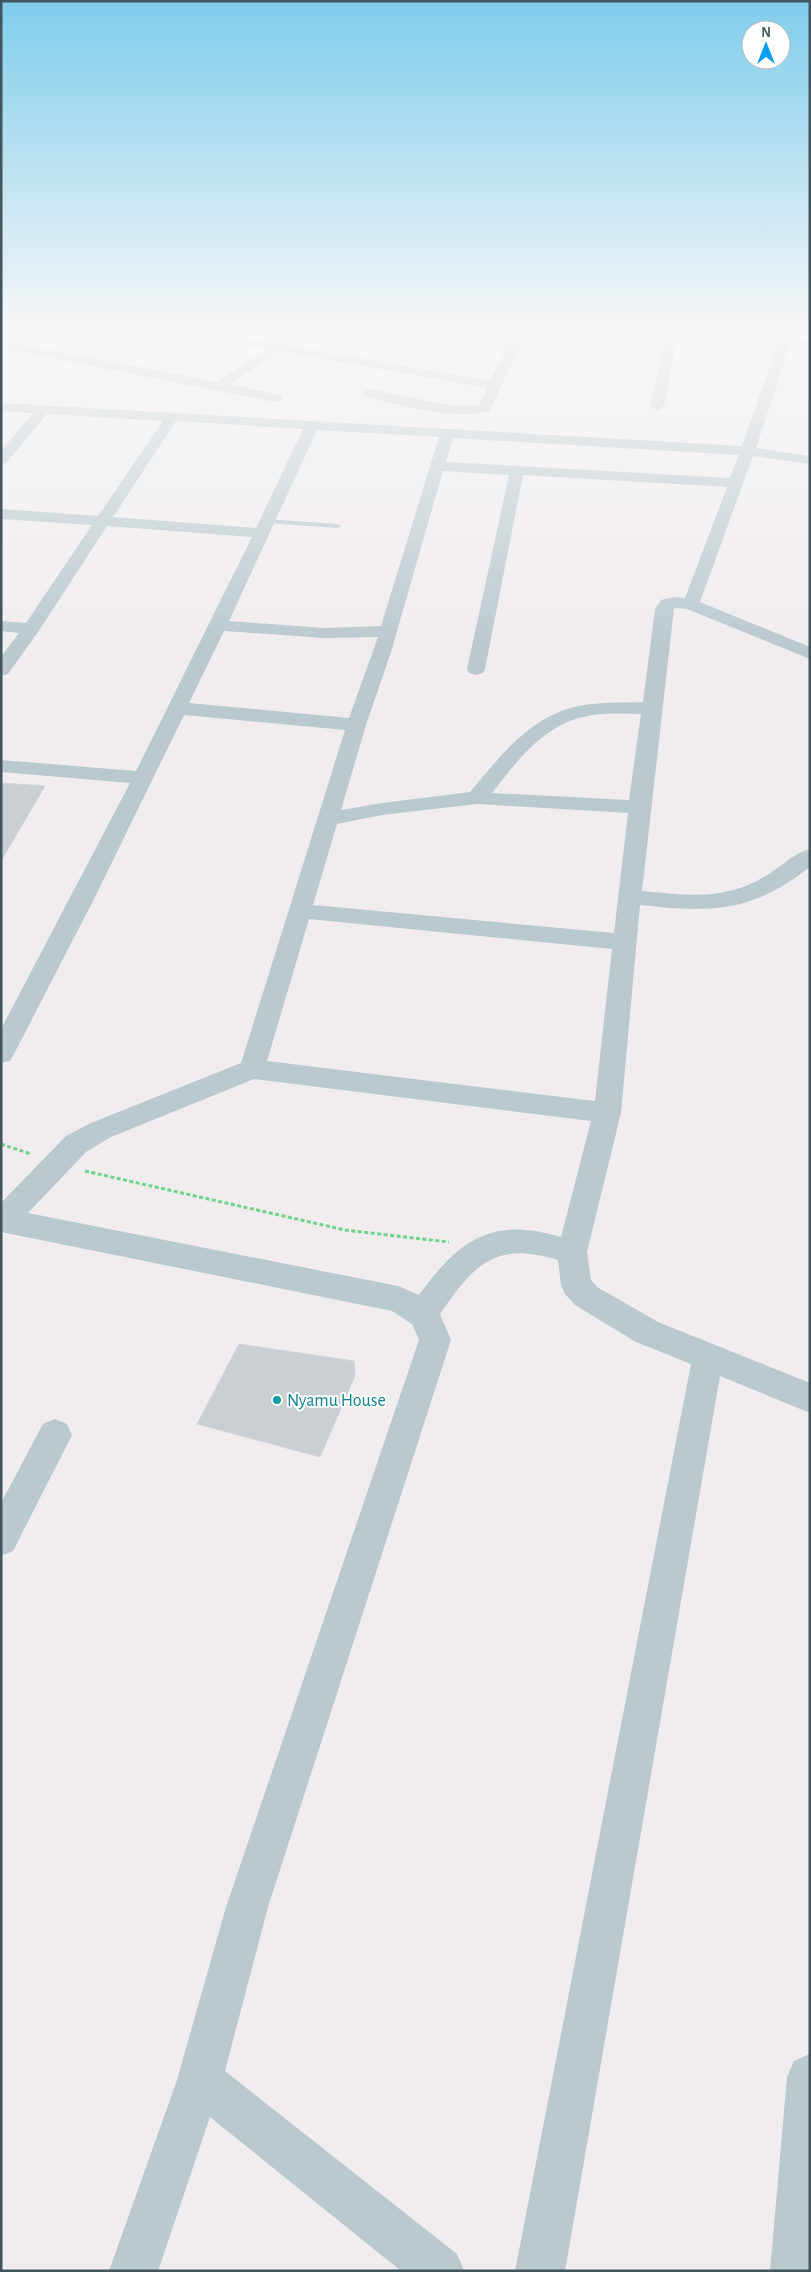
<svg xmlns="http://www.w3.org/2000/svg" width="811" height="2272" viewBox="0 0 811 2272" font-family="'Alegreya Sans',sans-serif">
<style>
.building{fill:#c9cfd3;stroke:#d1d6da}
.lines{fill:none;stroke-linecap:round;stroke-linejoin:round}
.path{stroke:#6dd38b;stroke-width:3;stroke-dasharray:4 2.5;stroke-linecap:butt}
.lane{fill:#bac9ce;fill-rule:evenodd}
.street{fill:#bac9ce;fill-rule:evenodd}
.culture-dot{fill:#0f9aa8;stroke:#fff;stroke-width:2}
.labels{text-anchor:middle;stroke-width:4;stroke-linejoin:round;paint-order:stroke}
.culture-label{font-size:18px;fill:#0d838f;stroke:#fff;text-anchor:start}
</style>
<rect width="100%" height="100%" fill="#f1edee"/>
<g class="building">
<path d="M1,783L45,786L1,861Z"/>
<path d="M239,1344L354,1361L355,1376L320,1457L197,1424Z"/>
</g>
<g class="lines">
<g class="path">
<path d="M1,1144L31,1154"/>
<path d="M85,1171L345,1230L449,1242"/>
</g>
<path class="lane" d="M264,519L338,524L342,526L338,528L267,523H264Z"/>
<g class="street">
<path d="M185,332H210L490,381L507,346L446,336L440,332H467L511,339L514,332H526L491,408L489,411C452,421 401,405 364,396L362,393L369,389L447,405L475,406L479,405L487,388L279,351L230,384L280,395L282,398L280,401L275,402L1,348V340L217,382L266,349L191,336Z"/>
<path d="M667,332H679L664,406L657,410L650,406Z"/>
<path d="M782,332H794L792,337L810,339V347L790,344L756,448L810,456V464L753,456L700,602L810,647V659L687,609L674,608L642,891C687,895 723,901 764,877C779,869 793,853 810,849V867C751,913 711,913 640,905L621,1113L587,1252L591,1280L597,1287L658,1322L810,1383V1413L720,1376L565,2271H515L691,1364L636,1342L575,1305L565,1294L561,1285L558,1260C494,1241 475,1264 440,1314L451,1340L268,1907L225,2071L457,2254L464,2271H401L210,2117L158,2271H109L177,2080L226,1907L419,1340L412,1324L392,1311L1,1232V1203L66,1136L91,1123L241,1063L345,730L184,715L94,899L14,1054L10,1061L1,1063V1029L130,783L1,772V760L136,771L252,537L107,526L40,629L8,674L1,676V657L19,633L1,631V621L26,623L92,525L1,519V509L98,516L163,421L47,414L6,463L1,464V451L33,413L1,411V403L742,446ZM176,421L303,429L256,528L113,517ZM317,430L439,437L381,626L324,628L229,621ZM453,438L739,455L730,478L446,462ZM443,471L509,475L467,669L469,673L476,675L483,673L485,669L523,475L727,487L685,598L674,597L661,600L655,609L643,702C623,703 604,702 584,705C533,713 502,754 470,792L382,803L341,810L366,725L391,652ZM224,631L324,638L378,637L349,718L189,703ZM641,714L629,800L492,793C516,762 543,726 583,717C602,712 622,714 641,714ZM477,804L628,813L614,933L313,905L337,824L382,815ZM309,919L612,949L595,1101L267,1061ZM254,1079L591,1121L561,1237C491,1216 459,1240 419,1295L398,1286L28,1213L86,1152L111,1137Z"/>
<path d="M55,1419L67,1424L72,1435L13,1551L1,1556V1503L43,1424Z"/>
<path d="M810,2054V2271H770L787,2077L794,2061Z"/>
</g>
</g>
<linearGradient id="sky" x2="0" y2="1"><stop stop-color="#7fcdec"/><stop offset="0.51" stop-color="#f9f7f7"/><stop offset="1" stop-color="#f9f7f7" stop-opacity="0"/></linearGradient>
<rect width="811" height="650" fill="url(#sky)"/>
<circle class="culture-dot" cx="277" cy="1400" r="5"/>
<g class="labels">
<g class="culture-label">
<text x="287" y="1406">Nyamu House</text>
</g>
</g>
<rect width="811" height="2272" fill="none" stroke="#44565d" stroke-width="5"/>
<g transform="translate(766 45)"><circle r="24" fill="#ffffff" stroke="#b4bbbe"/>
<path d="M0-4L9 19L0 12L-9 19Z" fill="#0a9eee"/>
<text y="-8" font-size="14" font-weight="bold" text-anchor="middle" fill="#44565d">N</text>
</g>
</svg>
